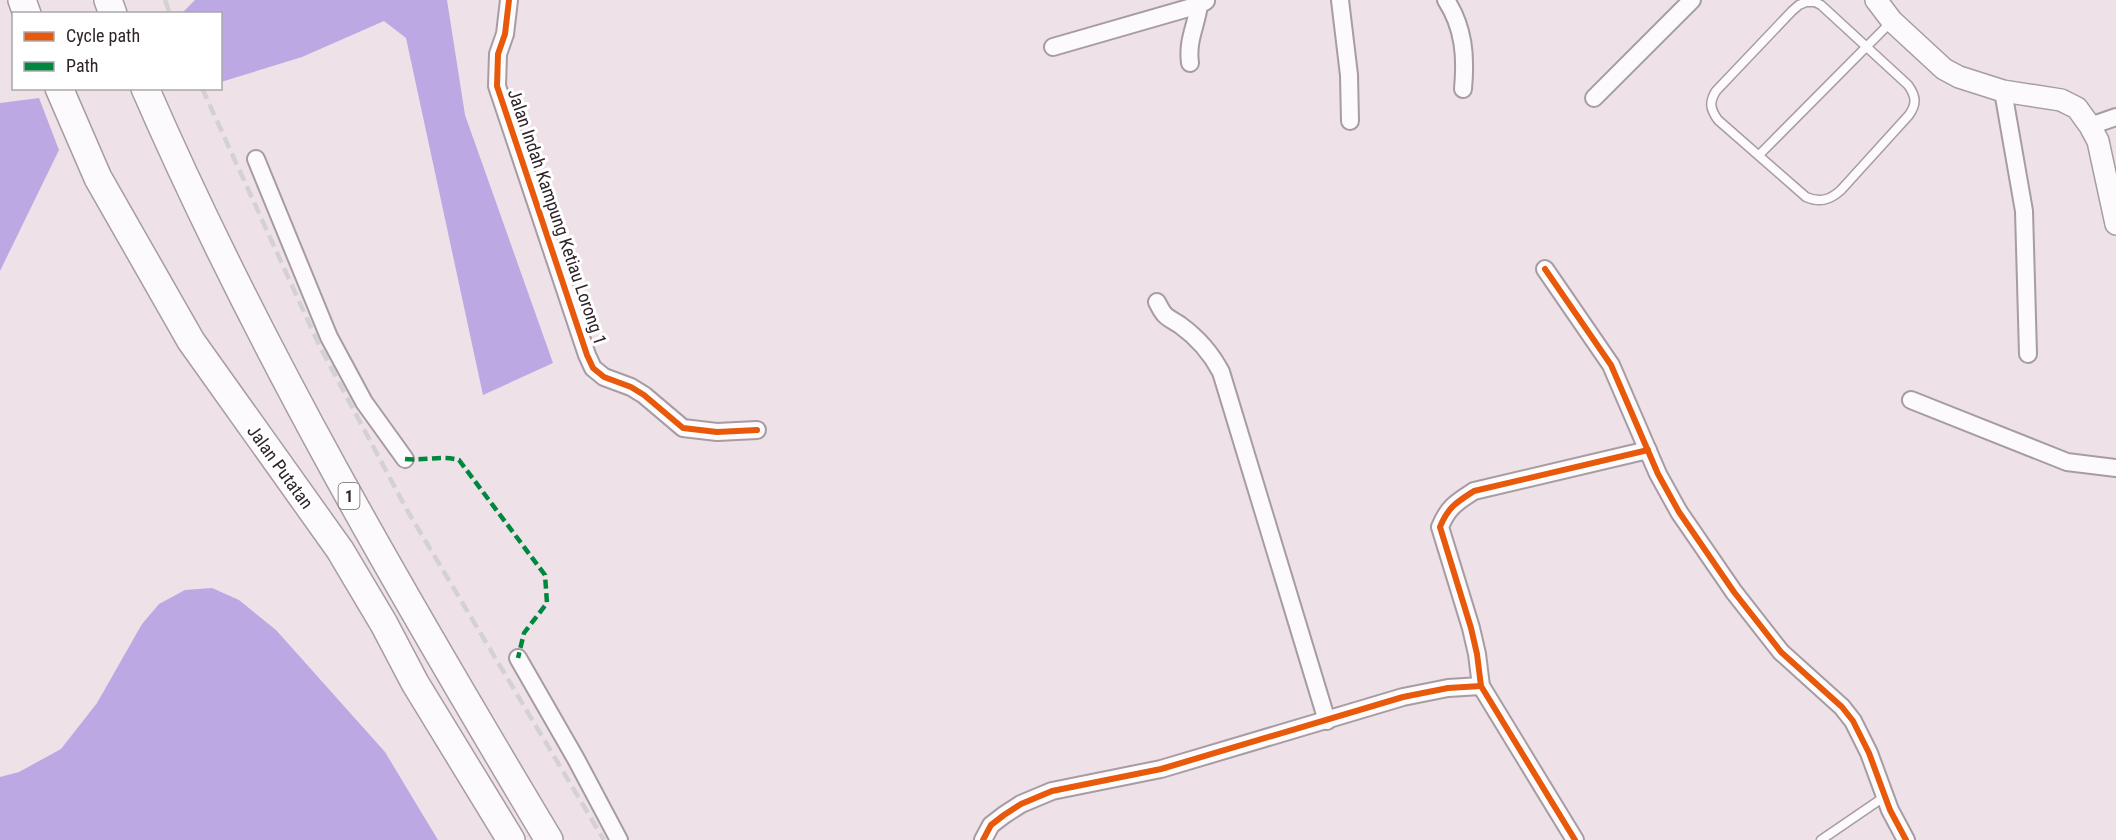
<svg xmlns="http://www.w3.org/2000/svg" width="2116" height="840" viewBox="0 0 2116 840" font-family="'Roboto Condensed',sans-serif">
<style>
.water{fill:#bca8e3}
.lines{fill:none;stroke-linecap:round;stroke-linejoin:round}
.service-casing{stroke:#a69ca2;stroke-width:11}
.minor-casing{stroke:#a69ca2;stroke-width:20}
.tertiary-casing{stroke:#a69ca2;stroke-width:24}
.trunk-casing{stroke:#a69ca2;stroke-width:30}
.service{stroke:#fcfafc;stroke-width:8}
.minor{stroke:#fcfafc;stroke-width:16}
.tertiary{stroke:#fcfafc;stroke-width:21}
.trunk{stroke:#fcfafc;stroke-width:27}
.rail{stroke:#d4d1d3;stroke-width:4.5;stroke-dasharray:12 6;stroke-linecap:butt}
.quiet{stroke:#00873e;stroke-width:4.5;stroke-dasharray:9 4.5;stroke-linecap:butt}
.cycleway-casing{stroke:#fff;stroke-width:10}
.cycleway{stroke:#e8590c;stroke-width:6}
.labels{text-anchor:middle;stroke-width:6;stroke-linejoin:round;paint-order:stroke}
.shield{fill:#fff;stroke:#6c6669;stroke-width:1.5}
.shield-label{font-size:16px;font-weight:bold;fill:#2d2429}
.street-label{font-size:18px;fill:#2d2429;stroke:#fff}
</style>
<rect width="100%" height="100%" fill="#eee1e8"/>
<g class="water">
<path d="M195,0H447L465,115L553,363L483,395L406,38L384,21L302,57L221,82L220,14L182,13Z"/>
<path d="M39,98L59,150L0,271V103Z"/>
<path d="M212,588L239,600L276,630L385,752L438,840H0V777L19,772L61,749L97,703L142,624L159,604L185,590Z"/>
</g>
<g class="lines">
<g class="service-casing">
<g id="service">
<path d="M1806,2H1815L1821,5L1908,85C1916,96 1917,104 1909,115L1841,190C1830,200 1820,203 1806,197L1718,120C1710,109 1709,102 1716,91L1792,11L1799,5Z"/>
<path d="M1759,155L1892,21"/>
<path d="M1821,840L1884,797"/>
</g>
</g>
<g class="minor-casing">
<g id="minor">
<path d="M509,0L505,34L498,54L497,86L587,355L593,368L604,377L631,387L644,395L683,428L717,432L757,430"/>
<path d="M1340,0L1349,75L1350,121"/>
<path d="M1446,0C1464,28 1466,56 1463,89"/>
<path d="M1053,47L1199,5"/>
<path d="M1190,63C1187,40 1196,27 1199,5L1206,1"/>
<path d="M2003,91L2024,211L2028,354"/>
<path d="M1594,98L1692,0"/>
<path d="M2090,126L2116,117"/>
<path d="M256,159L329,337L364,402L405,459"/>
<path d="M1545,269L1611,365L1658,474L1679,512L1734,592L1781,652L1842,707L1853,721L1869,753L1890,810L1906,840"/>
<path d="M1157,302C1165,318 1166,316 1180,325C1198,338 1211,353 1221,372L1327,721"/>
<path d="M1911,400L2067,462L2116,468"/>
<path d="M518,658L576,759L619,840"/>
<path d="M983,840L991,825L1004,815L1021,804L1052,791L1161,769L1403,697L1448,688L1481,686"/>
<path d="M1575,840L1481,686L1477,654L1471,628L1440,527C1448,507 1457,502 1474,491L1648,450"/>
</g>
</g>
<g class="tertiary-casing">
<path id="tertiary" d="M1876,0L1892,21L1944,69L1959,77L2003,91L2061,100L2077,108L2090,126L2098,141L2116,224"/>
</g>
<g class="trunk-casing">
<g id="trunk">
<path d="M22,0L27,14"/>
<path d="M108,0L113,14"/>
<path d="M59,88L98,178L191,341L340,550L384,624L415,683L511,840"/>
<path d="M145,88C259,350 403,596 549,840"/>
</g>
</g>
<use href="#service" class="service"/>
<use href="#minor" class="minor"/>
<use href="#tertiary" class="tertiary"/>
<use href="#trunk" class="trunk"/>
<g class="rail">
<path d="M165,0L170,14"/>
<path d="M202,88L319,345L407,510L604,840"/>
</g>
<path class="quiet" d="M405,459C424,461 441,455 459,460L545,575L547,603L524,633L518,658"/>
<g class="cycleway-casing">
<g id="cycleway">
<path d="M509,0L505,34L498,54L497,86L587,355L593,368L604,377L631,387L644,395L683,428L717,432L757,430"/>
<path d="M1545,269L1611,365L1658,474L1679,512L1734,592L1781,652L1842,707L1853,721L1869,753L1890,810L1906,840"/>
<path d="M983,840L991,825L1004,815L1021,804L1052,791L1161,769L1403,697L1448,688L1481,686"/>
<path d="M1575,840L1481,686L1477,654L1471,628L1440,527C1448,507 1457,502 1474,491L1648,450"/>
</g>
</g>
<use href="#cycleway" class="cycleway"/>
</g>
<g class="labels">
<rect class="shield" x="338.5" y="483" width="21" height="26" rx="4.5"/>
<g class="shield-label">
<text x="349" y="502">1</text>
</g>
<g class="street-label">
<text transform="translate(557 217) rotate(71)" y="6">Jalan Indah Kampung Ketiau Lorong 1</text>
<text transform="translate(280 467) rotate(54)" y="6">Jalan Putatan</text>
</g>
</g>
<rect x="12" y="12" width="210" height="78" fill="#ffffff" stroke="#aba7a9" stroke-width="1.5"/>
<rect x="24" y="32" width="30" height="9" fill="#e8590c" stroke="#aba7a9" stroke-width="1.5"/>
<text x="66" y="42" font-size="18" fill="#2d2429">Cycle path</text>
<rect x="24" y="62" width="30" height="9" fill="#00873e" stroke="#aba7a9" stroke-width="1.5"/>
<text x="66" y="72" font-size="18" fill="#2d2429">Path</text>
</svg>
